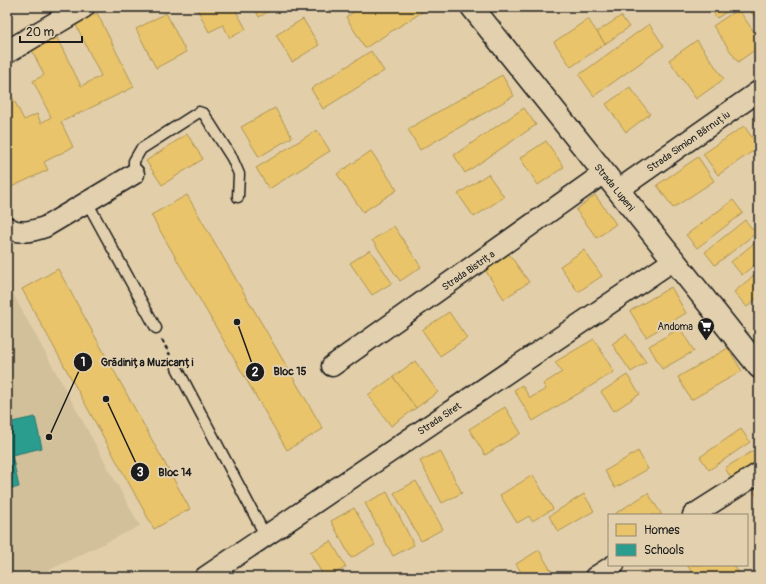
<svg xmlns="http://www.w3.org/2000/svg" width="766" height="584" viewBox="0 0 766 584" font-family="Pangolin,sans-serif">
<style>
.built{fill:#d2c09a}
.homes{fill:#e9c46a;stroke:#ac9253}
.schools{fill:#2a9d8f;stroke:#26766c}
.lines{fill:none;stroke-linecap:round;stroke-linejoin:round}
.lane-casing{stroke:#1c1c1c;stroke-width:13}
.street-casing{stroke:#1c1c1c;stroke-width:23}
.secondary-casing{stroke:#1c1c1c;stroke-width:25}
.path{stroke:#1c1c1c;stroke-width:2.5;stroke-dasharray:4 3;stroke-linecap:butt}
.lane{stroke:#e2d0ae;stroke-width:10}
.street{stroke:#e2d0ae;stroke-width:20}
.secondary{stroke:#e2d0ae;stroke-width:22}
.labels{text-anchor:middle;stroke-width:4;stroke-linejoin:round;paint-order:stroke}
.street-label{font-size:10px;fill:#1c1c1c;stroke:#e2d0ae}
.poi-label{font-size:10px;fill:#1c1c1c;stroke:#e2d0ae;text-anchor:end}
.leader{fill:none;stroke:#1c1c1c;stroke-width:1.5}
.callout-dot{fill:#1c1c1c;stroke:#e2d0ae;stroke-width:1.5}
.mark-label{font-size:12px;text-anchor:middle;font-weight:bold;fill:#fff}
.callout-label{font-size:11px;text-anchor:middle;font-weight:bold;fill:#1c1c1c;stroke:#e2d0ae;stroke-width:4;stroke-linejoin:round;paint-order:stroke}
</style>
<rect width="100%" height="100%" fill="#e2cfaa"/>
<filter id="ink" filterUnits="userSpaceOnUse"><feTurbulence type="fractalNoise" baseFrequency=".025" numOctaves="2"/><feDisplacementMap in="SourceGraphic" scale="8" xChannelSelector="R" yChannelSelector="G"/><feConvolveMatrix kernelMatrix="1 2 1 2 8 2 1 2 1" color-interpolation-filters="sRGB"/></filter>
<g filter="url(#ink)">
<path class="built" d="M7,283L140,526L35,577H7Z"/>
<g class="homes">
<path d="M196,7H220L223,11L230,7H234L246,29L230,38L223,25L209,32Z"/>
<path d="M254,7H276L259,17Z"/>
<path d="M361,7H425L427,9L365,48L346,17Z"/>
<path d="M607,7H619L611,12Z"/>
<path d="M709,7H734L717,18Z"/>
<path d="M759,7V23L751,12Z"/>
<path d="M738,9L759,39V47L738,62L713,26Z"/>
<path d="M97,13L134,87L61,122L73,147L44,162L48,170L7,189V86L24,120L37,114L41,123L51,117L33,81L44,75L32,50L57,38L81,86L101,76L75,23Z"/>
<path d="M166,13L186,52L156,68L136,29Z"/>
<path d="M621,16L629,27L605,44L597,32Z"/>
<path d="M303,19L319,45L292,62L276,35Z"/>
<path d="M588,19L605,44L571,67L554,42Z"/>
<path d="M649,24L664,46L594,96L579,75Z"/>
<path d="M697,40L724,79L696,99L669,60Z"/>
<path d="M371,51L384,71L323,109L311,89Z"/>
<path d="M502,75L514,96L420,150L408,129Z"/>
<path d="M630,87L650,114L626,132L606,104Z"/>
<path d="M275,108L292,137L259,157L241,127Z"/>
<path d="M524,108L536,125L465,173L454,155Z"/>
<path d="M759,119V130L754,123Z"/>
<path d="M744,126L759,147L718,175L703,154Z"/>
<path d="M317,130L330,151L269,189L256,168Z"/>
<path d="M187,134L203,159L162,185L146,161Z"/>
<path d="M546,141L564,167L538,185L520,158Z"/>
<path d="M371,151L397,190L363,212L337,174Z"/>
<path d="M698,157L714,181L673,208L657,185Z"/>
<path d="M488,174L504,197L474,217L458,194Z"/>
<path d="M187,195L323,429L287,450L151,215Z"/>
<path d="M595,195L616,224L597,238L576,210Z"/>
<path d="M733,200L743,213L697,248L686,235Z"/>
<path d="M745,220L756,233L715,265L705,252Z"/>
<path d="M394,226L421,267L400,281L372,240Z"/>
<path d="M759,239V261L742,275L731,262Z"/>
<path d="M370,250L392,283L372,295L350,263Z"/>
<path d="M584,250L602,276L578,292L560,266Z"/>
<path d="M509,254L529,282L504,299L485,270Z"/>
<path d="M58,269L190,509L154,529L22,289Z"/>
<path d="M759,271V296L747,307L734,292Z"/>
<path d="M671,287L686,313L646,337L630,311Z"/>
<path d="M449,312L467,338L440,356L422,330Z"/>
<path d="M680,328L694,351L662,369L649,346Z"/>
<path d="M626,334L646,362L631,372L612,344Z"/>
<path d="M594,339L614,372L533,421L514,390L522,385L530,398L546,389L543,384L562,372L555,362Z"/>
<path d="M728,348L742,371L691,400L678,377Z"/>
<path d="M415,361L438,392L416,408L393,377Z"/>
<path d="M627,375L640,394L614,411L601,392Z"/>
<path d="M393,377L416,408L391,426L368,395Z"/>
<path d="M505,407L521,433L485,455L469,429Z"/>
<path d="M741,429L750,442L709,470L700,457Z"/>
<path d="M759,447V468L734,483L725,468Z"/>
<path d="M440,451L462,493L442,503L420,461Z"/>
<path d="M638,451L648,469L615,488L605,471Z"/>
<path d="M533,475L553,509L532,521L529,516L517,523L500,495Z"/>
<path d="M416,481L443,529L421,541L394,493Z"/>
<path d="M759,489V500L754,492Z"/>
<path d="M387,492L414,545L393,556L365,503Z"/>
<path d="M648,493L662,515H617L616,513Z"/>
<path d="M584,494L594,511L558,532L549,516Z"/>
<path d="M354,508L375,545L351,558L331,521Z"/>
<path d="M331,541L346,567L329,577H324L310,552Z"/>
<path d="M539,550L554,576L524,577L516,564Z"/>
<path d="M687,565H734L741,577H695Z"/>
</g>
<path class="schools" d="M35,417L42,448L12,455L19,487L7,490V423Z"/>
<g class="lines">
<g class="lane-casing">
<g id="lane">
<path d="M134,174V161L141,149L199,112L204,114L232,158L239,174L238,197"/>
<path d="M87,202L156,328"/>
<path d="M177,368L265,535"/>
</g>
</g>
<g class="street-casing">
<g id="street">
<path d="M618,190L759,91"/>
<path d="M7,227C19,235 33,231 45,227L134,174"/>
<path d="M332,366L604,173"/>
<path d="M693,515L759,473"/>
<path d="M205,577L674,260"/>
<path d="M595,577L614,565"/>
</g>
</g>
<g class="secondary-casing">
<g id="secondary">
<path d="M472,7L759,367"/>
<path d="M7,52L83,7"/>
</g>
</g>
<path class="path" d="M162,340L170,355"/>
<use href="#lane" class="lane"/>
<use href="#street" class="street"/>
<use href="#secondary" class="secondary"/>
</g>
</g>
<defs>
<g id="supermarket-pin" transform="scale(0.9)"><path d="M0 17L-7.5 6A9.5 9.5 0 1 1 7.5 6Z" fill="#1c1c1c" stroke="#e2d0ae"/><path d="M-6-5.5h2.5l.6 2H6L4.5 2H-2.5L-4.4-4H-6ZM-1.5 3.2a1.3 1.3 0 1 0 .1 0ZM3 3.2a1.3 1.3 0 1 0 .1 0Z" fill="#fff"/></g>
</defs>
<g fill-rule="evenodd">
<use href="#supermarket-pin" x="706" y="326"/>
</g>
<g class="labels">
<g class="street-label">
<text transform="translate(688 141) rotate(-35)" y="4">Strada Simion Bărnuțiu</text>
<text transform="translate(615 187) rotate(51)" y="4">Strada Lupeni</text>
<text transform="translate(468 270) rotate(-35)" y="4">Strada Bistrița</text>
<text transform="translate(439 418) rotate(-34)" y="4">Strada Siret</text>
</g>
<g class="poi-label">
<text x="693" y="330">Andoma</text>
</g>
</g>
<path class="leader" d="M49 437L83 362M237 322L255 372M106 399L140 472"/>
<g class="callout-dot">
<circle cx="49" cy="437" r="4"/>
<circle cx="237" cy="322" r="4"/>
<circle cx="106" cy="399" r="4"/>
<circle cx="83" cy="362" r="10"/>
<circle cx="255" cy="372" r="10"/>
<circle cx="140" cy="472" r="10"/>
</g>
<g class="mark-label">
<text x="83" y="366">1</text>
<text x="255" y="376">2</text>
<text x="140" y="476">3</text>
</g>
<g class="callout-label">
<text x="147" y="366">Grădinița Muzicanți</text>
<text x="290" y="375">Bloc 15</text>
<text x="175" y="476">Bloc 14</text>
</g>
<rect width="766" height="584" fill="none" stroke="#e2d0ae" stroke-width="24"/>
<rect x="12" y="12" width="742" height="560" fill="none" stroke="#1c1c1c" stroke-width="1.5" filter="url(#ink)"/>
<rect x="608" y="514" width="140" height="52" fill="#e2d0ae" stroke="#938874"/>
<rect x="616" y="524" width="20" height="12" fill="#e9c46a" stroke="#938874"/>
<text x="644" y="534" font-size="12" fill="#1c1c1c">Homes</text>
<rect x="616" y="544" width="20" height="12" fill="#2a9d8f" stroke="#938874"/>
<text x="644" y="554" font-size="12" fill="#1c1c1c">Schools</text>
<path d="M20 36v6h62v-6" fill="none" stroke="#1c1c1c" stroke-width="2"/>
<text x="26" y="36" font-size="12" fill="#1c1c1c" stroke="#e2d0ae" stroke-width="3" paint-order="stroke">20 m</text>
</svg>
